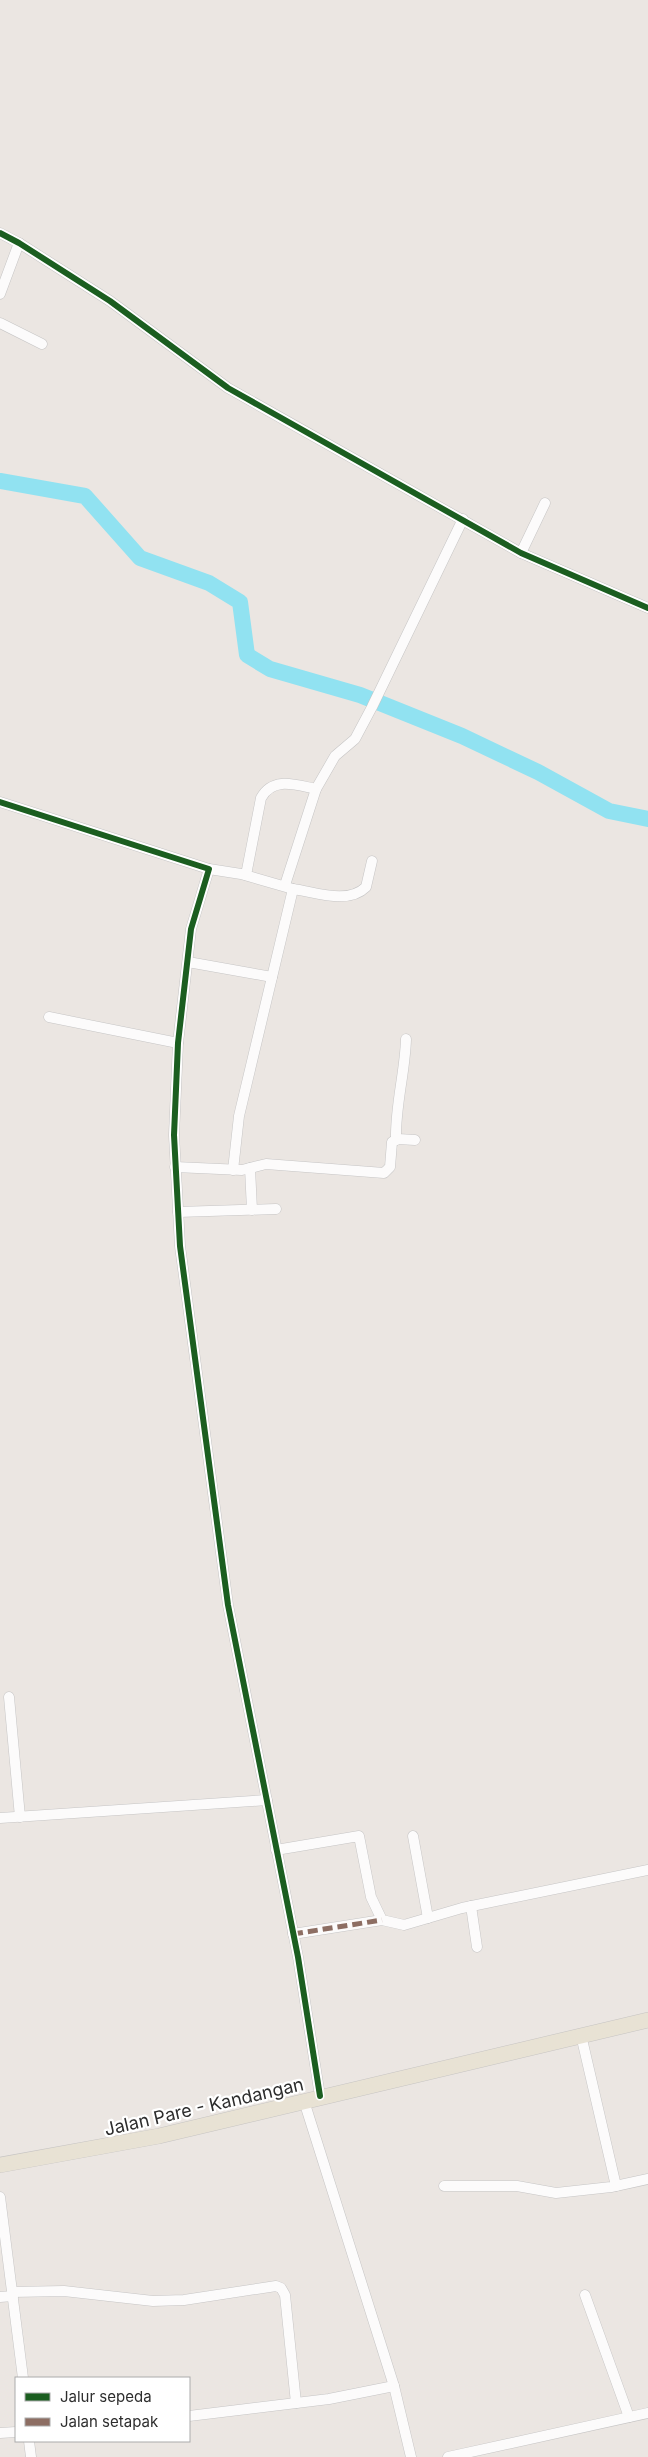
<svg xmlns="http://www.w3.org/2000/svg" width="648" height="2457" viewBox="0 0 648 2457" font-family="Inter,sans-serif">
<style>
.lines{fill:none;stroke-linecap:round;stroke-linejoin:round}
.river{stroke:#91e2f1;stroke-width:16}
.street-casing{stroke:#c6c5c5;stroke-width:11}
.primary-casing{stroke:#c6c4c3;stroke-width:16}
.street{stroke:#fcfbfb;stroke-width:10}
.primary{stroke:#e8e2d4;stroke-width:15}
.quiet{stroke:#8d6e63;stroke-width:5;stroke-dasharray:10 5;stroke-linecap:butt}
.cycleway-casing{stroke:#fff;stroke-width:9}
.cycleway{stroke:#1b5e20;stroke-width:6}
.labels{text-anchor:middle;stroke-width:4.5;stroke-linejoin:round;paint-order:stroke}
.street-label{font-size:18px;fill:#2d2d2d;stroke:#fff}
</style>
<rect width="100%" height="100%" fill="#ebe6e2"/>
<g class="lines">
<path class="river" d="M0,481L85,496L140,558L209,583L240,602L247,655L270,669L360,695L462,736L538,772L609,811L648,819"/>
<g class="street-casing">
<g id="street">
<path d="M0,233L19,243L110,301L228,388L521,553L648,608"/>
<path d="M0,294L19,243"/>
<path d="M0,323L42,344"/>
<path d="M521,553L545,503"/>
<path d="M0,802L209,869L191,929L178,1043L174,1135L180,1246L228,1605L298,1957L320,2096"/>
<path d="M209,869L241,874L293,889L239,1116L233,1170"/>
<path d="M246,875L261,798C273,776 296,785 316,789"/>
<path d="M285,885L316,789L335,756L355,739L372,707L463,519"/>
<path d="M293,889C315,892 348,905 366,887L372,861"/>
<path d="M188,962L272,977"/>
<path d="M49,1017L178,1043"/>
<path d="M396,1140C395,1106 405,1073 406,1039"/>
<path d="M175,1167L242,1170L266,1164L384,1173L390,1167L392,1142L398,1139L415,1140"/>
<path d="M250,1168L252,1210"/>
<path d="M178,1212L276,1209"/>
<path d="M9,1697L20,1817"/>
<path d="M0,1818L267,1800"/>
<path d="M413,1836L428,1918"/>
<path d="M276,1850L359,1836L371,1897L382,1920L404,1925L462,1908L648,1870"/>
<path d="M471,1906L477,1947"/>
<path d="M293,1934L382,1920"/>
<path d="M581,2035L616,2186"/>
<path d="M304,2101L394,2386L411,2457"/>
<path d="M444,2186H517L556,2193L611,2187L648,2179"/>
<path d="M0,2197L23,2378"/>
<path d="M12,2292L64,2291L153,2301L184,2300L276,2286L281,2288L285,2295L296,2403"/>
<path d="M585,2295L629,2417"/>
<path d="M0,2297L13,2296"/>
<path d="M189,2416L329,2399L394,2386"/>
<path d="M0,2433L16,2432"/>
<path d="M29,2441L31,2457"/>
<path d="M448,2457L648,2413"/>
</g>
</g>
<g class="primary-casing">
<path id="primary" d="M0,2165L159,2136L648,2020"/>
</g>
<use href="#street" class="street"/>
<use href="#primary" class="primary"/>
<path class="quiet" d="M293,1934L382,1920"/>
<g class="cycleway-casing">
<g id="cycleway">
<path d="M0,233L19,243L110,301L228,388L521,553L648,608"/>
<path d="M0,802L209,869L191,929L178,1043L174,1135L180,1246L228,1605L298,1957L320,2096"/>
</g>
</g>
<use href="#cycleway" class="cycleway"/>
</g>
<g class="labels">
<g class="street-label">
<text transform="translate(204 2107) rotate(-13)" y="6">Jalan Pare - Kandangan</text>
</g>
</g>
<rect x="15" y="2377" width="175" height="65" fill="#ffffff" stroke="#ababab"/>
<rect x="25" y="2393" width="25" height="8" fill="#1b5e20" stroke="#ababab"/>
<text x="60" y="2402" font-size="15" fill="#2d2d2d">Jalur sepeda</text>
<rect x="25" y="2418" width="25" height="8" fill="#8d6e63" stroke="#ababab"/>
<text x="60" y="2427" font-size="15" fill="#2d2d2d">Jalan setapak</text>
</svg>
